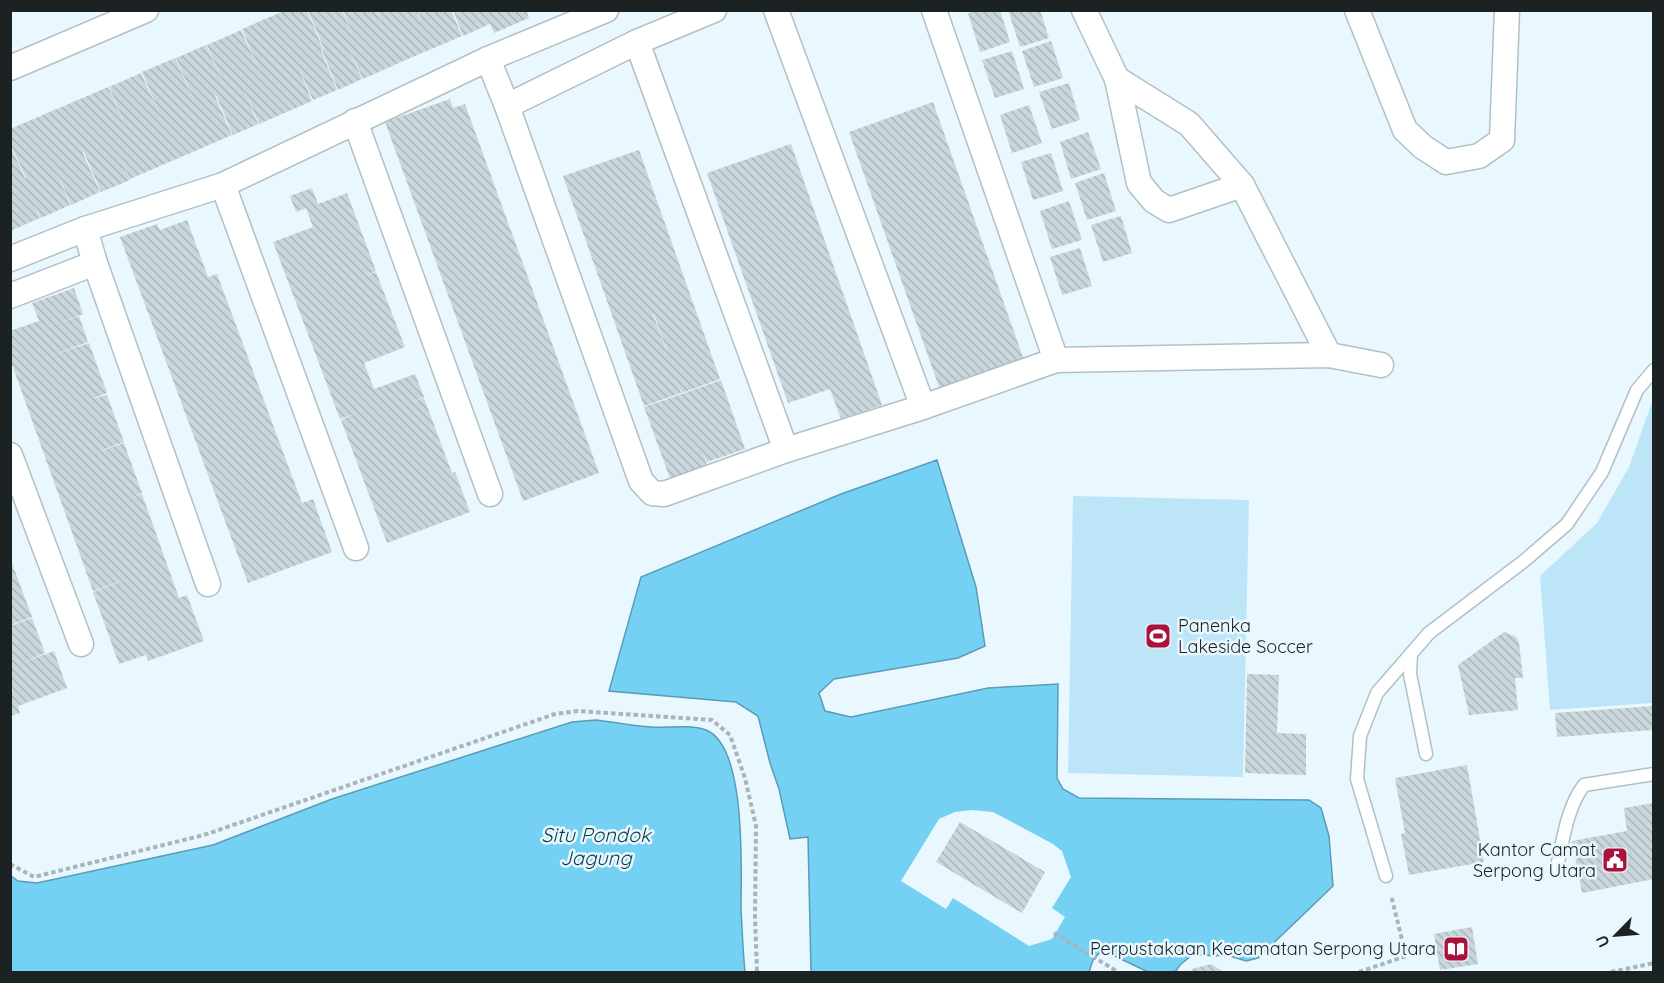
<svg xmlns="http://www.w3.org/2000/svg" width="1664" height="983" viewBox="0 0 1664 983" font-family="Quicksand,sans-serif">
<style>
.green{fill:#bce6f8}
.water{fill:#74d1f4;stroke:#5a9cb6;stroke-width:1.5}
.pier{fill:#e9f8fe}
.building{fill:url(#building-back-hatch);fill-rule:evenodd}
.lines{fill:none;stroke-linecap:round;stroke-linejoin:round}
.service-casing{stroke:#b2c0c6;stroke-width:15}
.minor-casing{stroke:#b2c0c6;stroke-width:27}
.path{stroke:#a9b5ba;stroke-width:4;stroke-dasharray:4.5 3;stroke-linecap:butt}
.service{stroke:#fff;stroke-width:12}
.minor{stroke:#fff;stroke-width:24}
.labels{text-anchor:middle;stroke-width:5;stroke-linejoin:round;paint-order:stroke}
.poi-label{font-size:18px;fill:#1c2124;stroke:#e9f8fe;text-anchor:end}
.water-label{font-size:20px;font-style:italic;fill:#113c4b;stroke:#e9f8fe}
</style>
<defs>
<pattern id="building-back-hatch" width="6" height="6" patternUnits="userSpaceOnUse" patternTransform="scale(1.5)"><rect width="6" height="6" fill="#c9d6dc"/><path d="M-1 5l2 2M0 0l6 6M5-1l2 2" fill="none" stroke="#acb7bd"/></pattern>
</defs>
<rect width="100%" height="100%" fill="#e9f8fe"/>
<g class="green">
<path d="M1653,403V703L1550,710L1540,576L1597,523L1629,467L1651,405Z"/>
<path d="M1073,496L1249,500L1243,777L1068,773Z"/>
</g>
<g class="water">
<path d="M937,460L976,587L985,646L958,658L834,679L819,693L825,711L851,717L988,688L1058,684L1057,778L1063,789L1079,798L1309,800L1321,808L1329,836L1333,886L1258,958L1246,961L1230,956L1192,955L1180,965L1175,972H1148L1102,950L1093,960L1089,972H811L808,837L790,839L779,789L770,763L758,716L736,702L609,691L641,577L841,494Z"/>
<path d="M596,720C614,722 633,726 651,727C669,728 689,724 706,730C747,746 741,871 741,908C742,930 743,951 745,972H11V876L18,881L37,883L213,845L332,799L572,722Z"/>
</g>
<path class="pier" d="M972,810L993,812L1053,844L1062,851L1071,877L1052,908L1065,917L1052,939L1029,946L953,898L946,909L901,881L939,819L955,812Z"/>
<g class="building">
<path d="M286,10H307L323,49L321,50L337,90L313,100L296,61L312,101L259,124L242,84L258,124L233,135L216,95L215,96L232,135L130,179L113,140L130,180L101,192L84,152L83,153L100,192L71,205L54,165L70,205L41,218L34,204L40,218L10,231V145L25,178L24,179L26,178L10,143V129L108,87L129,134L109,87L141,73L162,119L142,72L175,58L196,105L176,58L206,45L227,91L207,45L241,30L262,76L242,29Z"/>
<path d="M308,10H342L353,37L343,10H376L382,24L377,10H417L422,23L418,10H451L462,36L408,59L403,45L408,59L363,79L345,40L362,79L338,90L322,50L324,49Z"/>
<path d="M453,10H526L529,18L494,33L490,24L463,36Z"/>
<path d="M977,10H1000L1010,42L980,52L968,13Z"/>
<path d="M1008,10H1040L1049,38L1020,47Z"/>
<path d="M1051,41L1063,78L1034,87L1022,51Z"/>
<path d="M1012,51L1024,89L995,98L982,60Z"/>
<path d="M1069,83L1080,120L1052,129L1039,92Z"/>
<path d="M450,99L453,108L465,104L599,473L523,501L385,122Z"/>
<path d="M933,102L1024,360L940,390L849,132Z"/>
<path d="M1029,105L1042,143L1012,153L1000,115Z"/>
<path d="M1088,132L1101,169L1071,179L1060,142Z"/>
<path d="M791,144L882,405L841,419L830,389L788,403L707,173Z"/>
<path d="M639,150L720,379L682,393L677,382L681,393L644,406L563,176ZM653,314H654L667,351V352Z"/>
<path d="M1051,153L1063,191L1033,200L1021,162Z"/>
<path d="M1104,173L1116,211L1087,220L1075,183Z"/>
<path d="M312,188L318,204L347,193L376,271L362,277L376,272L405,347L364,363L374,389L415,374L424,397L410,403L424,398L452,473L455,472L470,512L387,543L341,420L354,414L340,419L273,242L313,227L306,208L296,212L290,196Z"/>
<path d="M1069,201L1082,240L1052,249L1040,211Z"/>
<path d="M1121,216L1132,253L1103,262L1091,225Z"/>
<path d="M187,220L208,277L217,274L302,503L313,499L332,552L248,583L120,237L157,224L160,230Z"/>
<path d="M1080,248L1092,286L1062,295L1050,257Z"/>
<path d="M74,288L83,314L41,329L79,316L88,342L51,356L89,343L107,393L91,399L107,395L124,442L86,456L124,443L142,493L129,499L142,494L179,598L187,595L204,641L148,661L146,655L119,664L93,592L130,578L93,591L10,359V331L39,321L32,303Z"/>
<path d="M721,380L745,449L707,462L702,451L708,468L671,481L644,407L682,394L686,405L682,394Z"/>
<path d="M10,558L32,617L10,625Z"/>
<path d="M32,618L45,653L24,662L54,651L67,688L18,706L20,713L10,716V687L14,692L10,683V626Z"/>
<path d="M1504,632L1516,637L1519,642L1523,678H1515L1518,710L1469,715L1458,665Z"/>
<path d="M1247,674L1279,675L1277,733L1306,734V775L1245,773Z"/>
<path d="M1654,706V730L1557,737L1555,713Z"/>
<path d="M1467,765L1484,862L1409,875L1401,834L1405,833L1395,778Z"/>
<path d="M1654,803V879L1582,893L1572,841L1627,831L1624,808Z"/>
<path d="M960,822L1045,872L1022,913L936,862Z"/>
<path d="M1472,927L1478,964L1440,970L1434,934Z"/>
<path d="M1211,964L1224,972H1191L1192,969Z"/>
</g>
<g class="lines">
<g class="service-casing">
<g id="service">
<path d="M1411,654L1410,674L1426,754"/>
<path d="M1556,871C1563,842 1566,809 1584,785L1654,774"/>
<path d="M1386,876L1357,779L1360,736L1377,693L1429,633L1524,561L1567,524L1602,472L1637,390L1654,370"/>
</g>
</g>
<g class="minor-casing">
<g id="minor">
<path d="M776,10L923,407"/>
<path d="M934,10L1056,360"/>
<path d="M1084,10L1117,79L1139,183L1154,201L1169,210L1242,185"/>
<path d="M1357,10L1405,130L1423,147L1446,162L1479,156L1502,140L1507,10"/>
<path d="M637,42L786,450"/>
<path d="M488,59L507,106L641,481L652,493L664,494L786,450L923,407L1056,360L1329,355L1381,365"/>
<path d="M10,68L146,10"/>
<path d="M1117,79L1189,124L1242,185L1329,355"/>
<path d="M507,106L637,42L714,10"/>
<path d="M355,121L490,494"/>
<path d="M223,185L356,548"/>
<path d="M85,229L95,263L208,584"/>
<path d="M10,259L85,229L223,185L488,59L606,10"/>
<path d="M10,296L95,263"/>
<path d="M10,455L81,644"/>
</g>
</g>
<g class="path">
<path d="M10,864L34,877L204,835L555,714L578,711L712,720L730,735L745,778L756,826L755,917L757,972"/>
<path d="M1054,933L1118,972"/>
<path d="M1359,972L1406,956L1391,895"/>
<path d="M1611,972L1654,963"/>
</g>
<use href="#service" class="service"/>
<use href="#minor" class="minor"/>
</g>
<defs>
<g id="stadium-square" transform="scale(1.35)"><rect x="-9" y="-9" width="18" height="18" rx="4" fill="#a9123a" stroke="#e9f8fe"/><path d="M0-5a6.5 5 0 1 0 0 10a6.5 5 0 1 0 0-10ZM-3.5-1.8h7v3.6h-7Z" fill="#fff"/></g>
<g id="civic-square" transform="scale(1.35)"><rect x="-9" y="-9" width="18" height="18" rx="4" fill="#a9123a" stroke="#e9f8fe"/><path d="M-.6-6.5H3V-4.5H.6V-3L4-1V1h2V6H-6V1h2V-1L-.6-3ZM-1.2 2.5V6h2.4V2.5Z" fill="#fff"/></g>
<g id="library-square" transform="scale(1.35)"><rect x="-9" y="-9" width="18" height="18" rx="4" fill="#a9123a" stroke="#e9f8fe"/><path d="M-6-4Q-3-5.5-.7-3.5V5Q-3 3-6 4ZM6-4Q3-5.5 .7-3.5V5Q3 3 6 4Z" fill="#fff"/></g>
</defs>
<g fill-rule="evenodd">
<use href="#stadium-square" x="1158" y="636"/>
<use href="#civic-square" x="1615" y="860"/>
<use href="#library-square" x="1456" y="949"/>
</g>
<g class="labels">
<g class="poi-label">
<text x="1178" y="632" text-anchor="start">Panenka<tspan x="1178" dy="21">Lakeside Soccer</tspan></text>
<text x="1596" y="856">Kantor Camat<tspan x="1596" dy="21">Serpong Utara</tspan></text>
<text x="1436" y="955">Perpustakaan Kecamatan Serpong Utara</text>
</g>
<g class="water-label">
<text x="596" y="842">Situ Pondok<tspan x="596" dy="23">Jagung</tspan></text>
</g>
</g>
<rect width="1664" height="983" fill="none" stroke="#1c2124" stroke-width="24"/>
<g transform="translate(1616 935) rotate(245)" stroke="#e9f8fe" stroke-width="4.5" paint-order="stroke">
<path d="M0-4.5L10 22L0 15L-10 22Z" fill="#1c2124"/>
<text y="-9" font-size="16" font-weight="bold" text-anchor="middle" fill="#1c2124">U</text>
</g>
</svg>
